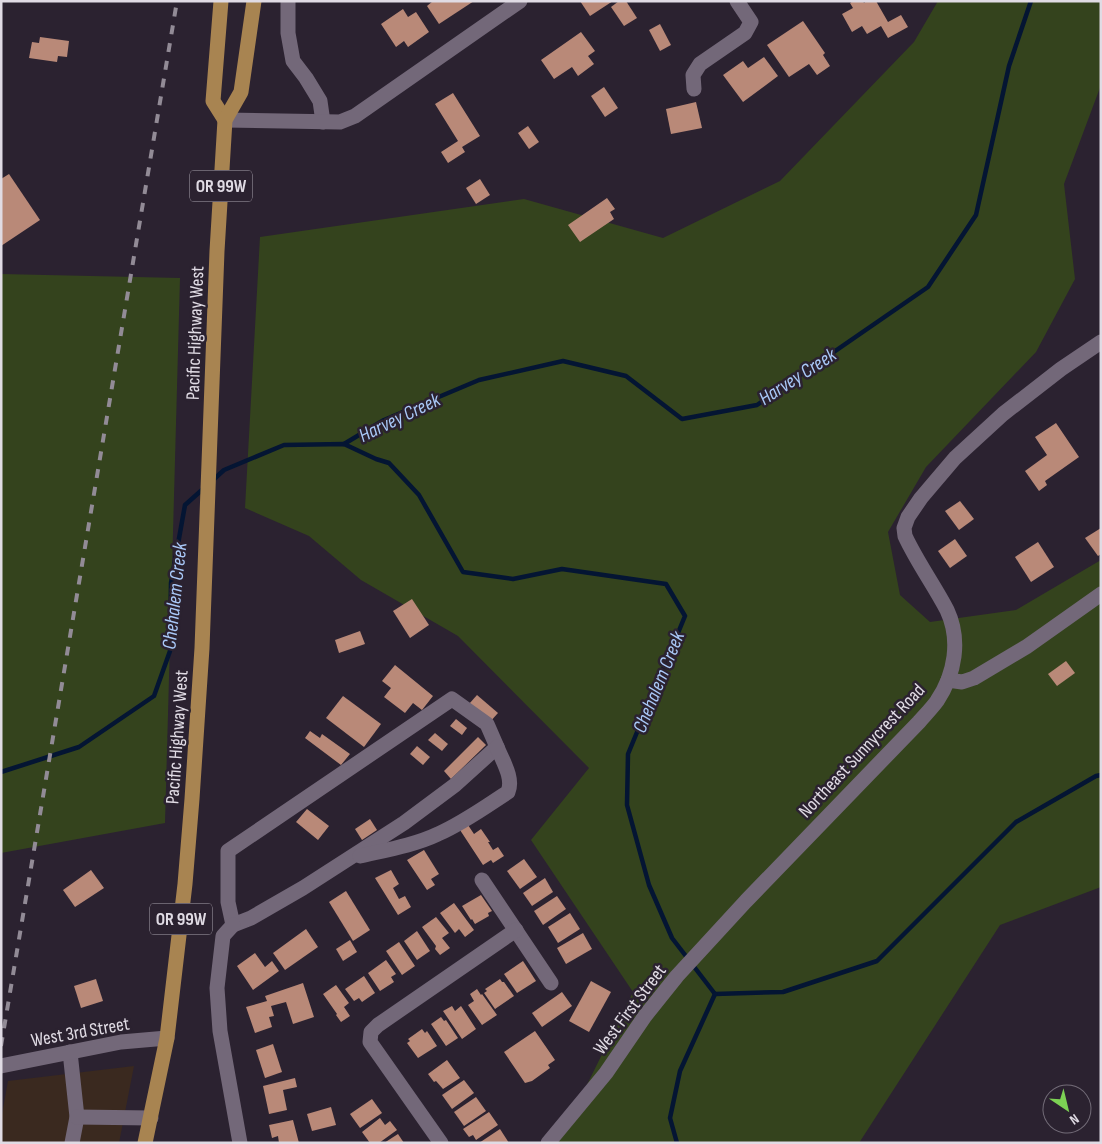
<svg xmlns="http://www.w3.org/2000/svg" width="1102" height="1144" viewBox="0 0 1102 1144" font-family="'Sofia Sans Condensed',sans-serif">
<style>
.commercial{fill:#3a291f}
.green{fill:#34431d}
.lines{fill:none;stroke-linecap:round;stroke-linejoin:round}
.stream{stroke:#041533;stroke-width:4.5}
.building{fill:#b98978}
.minor{stroke:#736879;stroke-width:15}
.major{stroke:#a88451;stroke-width:15}
.rail{stroke:#928b96;stroke-width:4;stroke-dasharray:9 9;stroke-linecap:butt}
.labels{text-anchor:middle;stroke-width:5;stroke-linejoin:round;paint-order:stroke}
.shield{fill:#2b2230;stroke:#aaa4ae;stroke-width:1}
.shield-label{font-size:18px;font-weight:bold;fill:#e0dbe4}
.street-label{font-size:19px;fill:#e0dbe4;stroke:#2b2230}
.water-label{font-size:20px;font-style:italic;fill:#a9c8f7;stroke:#2b2230}
</style>
<rect width="100%" height="100%" fill="#2b2230"/>
<path class="commercial" d="M134,1066L119,1143H1V1120L8,1081Z"/>
<g class="green">
<path d="M938,1H1101V85L1064,184L1075,279L1036,352L926,467L888,532L900,595L930,622L1016,610L1101,560V887L1000,925L859,1143H558L633,992L531,840L589,768L458,636L361,580L309,536L245,508L260,237L524,199L663,238L780,181L914,42Z"/>
<path d="M1,274L180,278L165,823L1,853Z"/>
</g>
<g class="lines">
<g class="stream">
<path d="M344,444L384,420L479,380L563,361L626,376L682,419L757,405L928,287L976,215L1009,66L1031,1"/>
<path d="M213,480L224,470L284,445L344,444L376,459L389,463L419,495L463,572L513,579L562,569L666,584L685,616L628,754L627,805L649,885L672,938L715,994"/>
<path d="M1,772L79,747L154,696L170,651L171,583L185,505L203,489"/>
<path d="M715,994L783,992L877,961L1016,822L1096,776L1101,775"/>
<path d="M677,1143L670,1118L680,1071L715,994"/>
</g>
</g>
<g class="building">
<path d="M433,1H474L439,24L427,6Z"/>
<path d="M580,1H613L590,16Z"/>
<path d="M619,1H626L637,18L624,26L611,7Z"/>
<path d="M853,1H863L864,3L866,1H876L888,22L901,15L908,27L888,38L881,26L867,34L862,26L852,32L842,14L853,8L850,3Z"/>
<path d="M403,9L408,17L416,12L429,32L408,47L404,41L396,47L381,24Z"/>
<path d="M803,21L825,53L823,55L830,66L817,75L809,64L789,77L767,45Z"/>
<path d="M660,24L671,45L660,51L649,30Z"/>
<path d="M581,32L595,51L588,56L594,64L578,76L572,67L554,79L541,60Z"/>
<path d="M40,37L69,41L67,57L58,56L57,62L29,58L32,42L39,43Z"/>
<path d="M764,57L778,76L743,102L723,75L743,61L748,68Z"/>
<path d="M604,87L618,108L605,117L591,96Z"/>
<path d="M453,93L480,136L462,147L465,152L448,163L441,152L458,141L435,104Z"/>
<path d="M696,102L702,128L671,134L666,109Z"/>
<path d="M528,126L539,142L529,149L518,133Z"/>
<path d="M9,174L40,220L1,246V179Z"/>
<path d="M480,179L490,195L476,204L466,188Z"/>
<path d="M607,198L615,209L610,212L614,219L580,242L568,225Z"/>
<path d="M1056,423L1079,457L1045,481L1047,485L1039,491L1025,471L1047,455L1035,437Z"/>
<path d="M960,501L974,519L959,530L945,511Z"/>
<path d="M1101,528V554L1098,556L1085,538Z"/>
<path d="M955,539L967,556L950,568L938,551Z"/>
<path d="M1038,542L1054,567L1031,582L1015,557Z"/>
<path d="M412,599L429,625L410,638L393,611Z"/>
<path d="M360,631L365,644L339,653L335,640Z"/>
<path d="M1066,661L1075,673L1057,686L1048,674Z"/>
<path d="M395,665L433,696L422,710L413,703L405,713L384,697L391,688L382,681Z"/>
<path d="M477,695L498,713L489,723L469,704Z"/>
<path d="M343,696L381,724L364,747L326,718Z"/>
<path d="M456,719L467,728L462,735L450,726Z"/>
<path d="M310,731L320,738L322,734L350,754L341,765L305,738Z"/>
<path d="M435,733L448,744L442,751L428,740Z"/>
<path d="M478,737L486,745L451,779L444,771Z"/>
<path d="M417,746L430,757L423,765L410,754Z"/>
<path d="M307,809L329,826L318,840L296,822Z"/>
<path d="M370,819L377,830L362,840L355,829Z"/>
<path d="M468,825L474,834L481,829L490,842H488L493,850L498,847L504,856L493,863L491,860L483,865L460,830Z"/>
<path d="M424,850L439,874L431,879L435,885L427,890L407,860Z"/>
<path d="M524,859L537,877L520,889L507,871Z"/>
<path d="M91,870L104,888L75,907L63,890Z"/>
<path d="M391,870L399,884L393,888L399,899L405,896L411,907L398,915L375,878Z"/>
<path d="M545,878L553,892L532,906L523,893Z"/>
<path d="M346,891L370,930L353,941L329,902Z"/>
<path d="M481,895L492,911L488,913L489,916L475,924L472,919L471,920L462,906Z"/>
<path d="M557,896L566,909L543,925L534,911Z"/>
<path d="M454,903L474,930L465,937L459,929L455,933L440,913Z"/>
<path d="M570,913L580,929L558,943L548,927Z"/>
<path d="M436,917L449,933L442,938L450,948L440,955L435,949L436,946L422,927Z"/>
<path d="M306,929L318,947L285,970L273,953Z"/>
<path d="M417,931L430,951L417,960L404,941Z"/>
<path d="M583,933L592,949L566,964L557,948Z"/>
<path d="M350,940L357,952L343,961L336,949Z"/>
<path d="M399,942L415,966L402,975L386,951Z"/>
<path d="M255,953L265,967L272,961L279,971L253,990L237,966Z"/>
<path d="M386,960L396,974L391,977L394,982L380,991L368,973Z"/>
<path d="M523,961L536,981L517,993L504,974Z"/>
<path d="M364,976L375,993L362,1002L359,998L354,1001L345,989Z"/>
<path d="M96,979L103,1001L81,1008L74,986Z"/>
<path d="M500,979L502,982H504L514,996L495,1009L484,993L487,991L485,989Z"/>
<path d="M591,981L611,992L589,1032L569,1021Z"/>
<path d="M303,983L314,1017L293,1024L286,1002L271,1006L274,1016L269,1017L272,1027L255,1033L246,1007L267,1001L265,996Z"/>
<path d="M336,985L349,1003L344,1007L350,1016L341,1022L336,1015L337,1014L323,994Z"/>
<path d="M477,989L481,995L482,994L497,1015L482,1025L468,1005L474,1001L470,994Z"/>
<path d="M562,992L572,1006L542,1027L532,1013Z"/>
<path d="M452,1006L455,1011L461,1006L476,1029L462,1039L443,1011Z"/>
<path d="M441,1017L444,1021L446,1020L458,1038L446,1046L431,1024Z"/>
<path d="M422,1029L425,1033L427,1031L437,1046L418,1058L407,1043L410,1041L408,1039Z"/>
<path d="M535,1031L555,1060L548,1065L550,1068L532,1081L525,1083L504,1052Z"/>
<path d="M273,1044L282,1072L265,1078L256,1050Z"/>
<path d="M447,1060L460,1078L443,1089L436,1081L434,1082L428,1074Z"/>
<path d="M295,1078L297,1087L283,1090L287,1110L269,1114L263,1086Z"/>
<path d="M464,1080L474,1093L452,1109L442,1095Z"/>
<path d="M476,1097L486,1111L464,1126L454,1112Z"/>
<path d="M372,1099L382,1113L360,1128L350,1114Z"/>
<path d="M331,1107L336,1125L312,1131L307,1114Z"/>
<path d="M489,1112L498,1125L476,1140L473,1135L469,1137L463,1129Z"/>
<path d="M380,1118L385,1125L390,1121L397,1130L379,1143H370L362,1132Z"/>
<path d="M293,1120L299,1143H279L278,1136L272,1138L269,1125Z"/>
<path d="M500,1129L509,1143H479Z"/>
<path d="M398,1134L404,1143H384Z"/>
</g>
<g class="lines">
<g class="minor">
<path d="M288,1V33L293,61L306,78L320,101L323,122"/>
<path d="M694,89L693,75L700,64L745,33L751,22L737,1"/>
<path d="M225,120L340,122L355,116L520,1"/>
<path d="M948,680L962,682L974,678L1026,647L1101,594"/>
<path d="M452,699L487,724L497,747L455,785L404,823L303,888L251,918L233,925L228,902V851Z"/>
<path d="M360,856C386,850 415,845 438,834C463,823 485,807 508,792C514,778 502,760 497,747"/>
<path d="M482,880L551,983"/>
<path d="M233,925L223,936L217,988L220,1031L240,1143"/>
<path d="M70,1052L77,1117L72,1143"/>
<path d="M1,1066L121,1042L167,1038"/>
<path d="M77,1117L151,1118"/>
<path d="M441,1143L370,1042L371,1032L378,1025L516,930"/>
<path d="M548,1143L606,1073L645,1016L677,976L746,901L919,722C925,715 932,708 937,701C955,674 961,640 947,610C934,585 917,562 905,536L904,528L908,517L921,498L955,458L1003,414L1061,369L1101,342"/>
</g>
<g class="major">
<path d="M221,1L213,101L225,120"/>
<path d="M145,1143L167,1038L185,884L192,799L202,648L217,251L225,120L241,92L254,1"/>
</g>
<path class="rail" d="M1,1046L177,1"/>
</g>
<g class="labels">
<g class="shield">
<rect x="190" y="170.5" width="62" height="31" rx="4"/>
<rect x="150" y="903.5" width="62" height="31" rx="4"/>
</g>
<g class="shield-label">
<text x="221" y="192">OR 99W</text>
<text x="181" y="925">OR 99W</text>
</g>
<g class="street-label">
<text transform="translate(194 333) rotate(-88)" y="7">Pacific Highway West</text>
<text transform="translate(176 737) rotate(-86)" y="7">Pacific Highway West</text>
<text transform="translate(861 750) rotate(-47)" y="7">Northeast Sunnycrest Road</text>
<text transform="translate(629 1009) rotate(-53)" y="7">West First Street</text>
<text transform="translate(80 1031) rotate(-10)" y="7">West 3rd Street</text>
</g>
<g class="water-label">
<text transform="translate(797 376) rotate(-33)" y="7">Harvey Creek</text>
<text transform="translate(399 417) rotate(-26)" y="7">Harvey Creek</text>
<text transform="translate(174 596) rotate(-84)" y="7">Chehalem Creek</text>
<text transform="translate(658 682) rotate(-68)" y="7">Chehalem Creek</text>
</g>
</g>
<rect width="1102" height="1144" fill="none" stroke="#e0dbe4" stroke-width="5"/>
<g transform="translate(1067 1109) rotate(145)"><circle r="24" fill="#2b2230" stroke="#736c78"/>
<path d="M0-4L9 19L0 12L-9 19Z" fill="#7cd154"/>
<text y="-8" font-size="14" font-weight="bold" text-anchor="middle" fill="#e0dbe4">N</text>
</g>
</svg>
